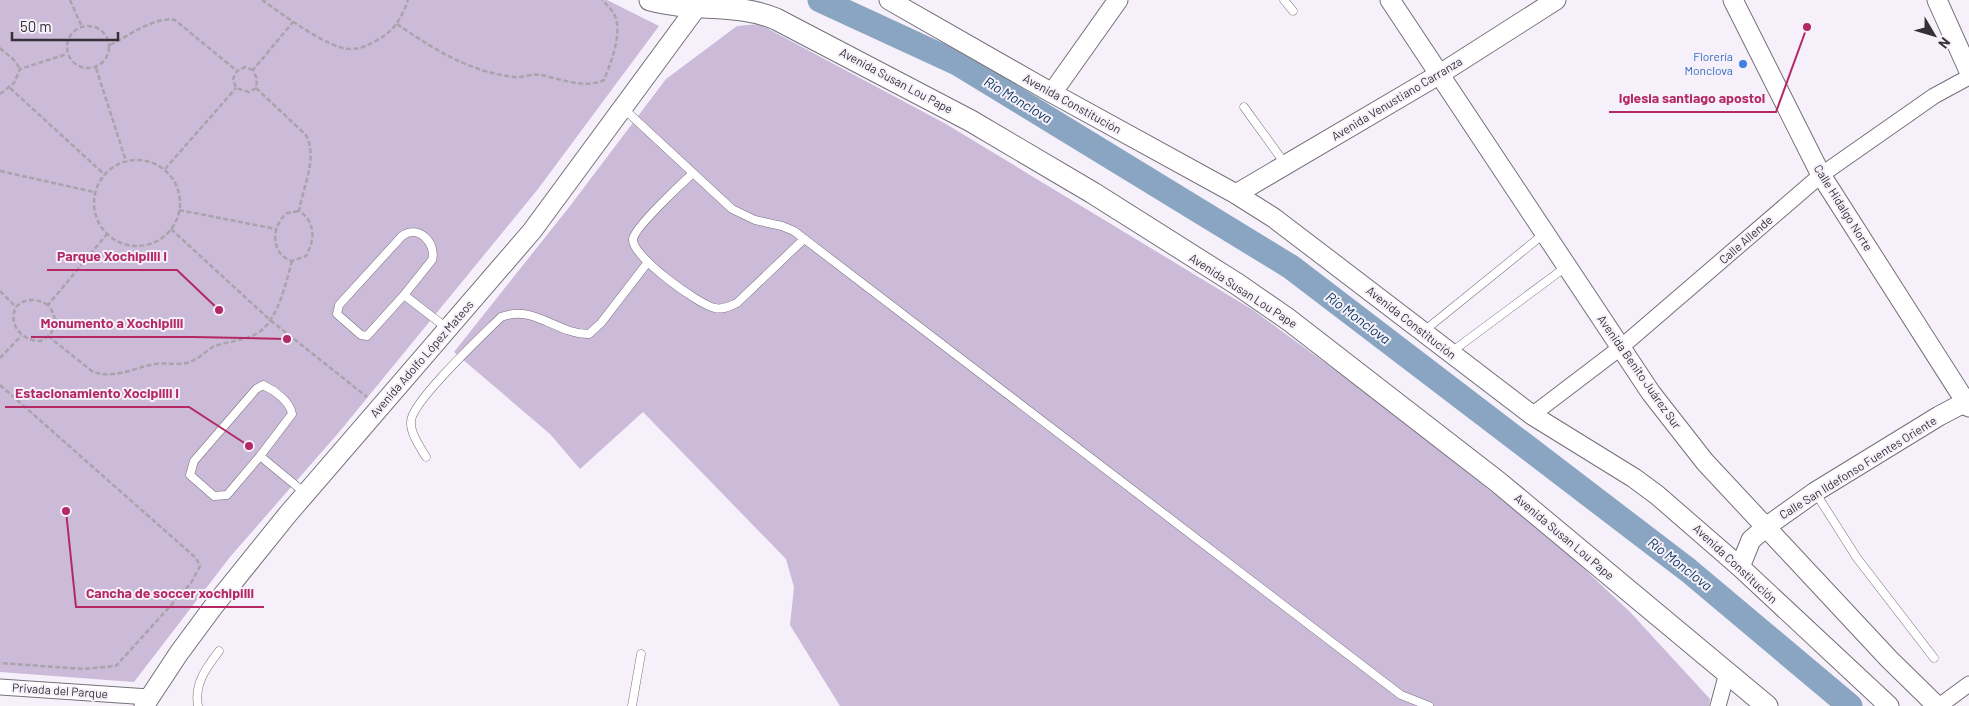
<svg xmlns="http://www.w3.org/2000/svg" width="1969" height="706" viewBox="0 0 1969 706" font-family="Barlow,sans-serif">
<style>
.green{fill:#ccbad9}
.lines{fill:none;stroke-linecap:round;stroke-linejoin:round}
.river{stroke:#89a5c1;stroke-width:25}
.service-casing{stroke:#757079;stroke-width:9}
.minor-casing{stroke:#757079;stroke-width:17}
.tertiary-casing{stroke:#757079;stroke-width:21}
.secondary-casing{stroke:#757079;stroke-width:23}
.path{stroke:#a8a4ab;stroke-width:2.5;stroke-dasharray:5 2.5;stroke-linecap:butt}
.service{stroke:#fff;stroke-width:8}
.minor{stroke:#fff;stroke-width:15}
.tertiary{stroke:#fff;stroke-width:19}
.secondary{stroke:#fff;stroke-width:21}
.shop-dot{fill:#3f7fe0;stroke:#f6f0fa;stroke-width:2}
.labels{text-anchor:middle;stroke-width:4;stroke-linejoin:round;paint-order:stroke}
.shop-label{font-size:12px;fill:#366cbe;stroke:#f6f0fa;text-anchor:end}
.street-label{font-size:12px;fill:#343236;stroke:#f6f0fa}
.water-label{font-size:14px;font-style:italic;fill:#07345a;stroke:#f6f0fa}
.leader{fill:none;stroke:#b42964;stroke-width:2}
.callout-dot{fill:#b42964;stroke:#f6f0fa;stroke-width:2}
.callout-label{font-size:14px;text-anchor:middle;font-weight:bold;fill:#b42964;stroke:#f6f0fa;stroke-width:4;stroke-linejoin:round;paint-order:stroke}
</style>
<rect width="100%" height="100%" fill="#f6f0fa"/>
<g class="green">
<path d="M0,0H607L659,26L538,189L340,431L230,557L134,682L0,672Z"/>
<path d="M759,24L946,124L1253,310L1376,400L1560,546L1630,612L1710,699L1709,706H840L790,625L794,587L786,559L643,412L580,469L550,434L454,352L570,206L666,79L737,26Z"/>
</g>
<g class="lines">
<path class="river" d="M820,0L959,64L1291,267L1688,570L1850,706"/>
<g class="service-casing">
<g id="service">
<path d="M1284,0L1293,11"/>
<path d="M1244,107L1286,165"/>
<path d="M623,108L732,209L755,220L782,226L794,231L1401,695L1429,706"/>
<path d="M692,174C681,184 635,227 633,239C631,256 699,305 715,308C723,310 730,306 737,303L804,239"/>
<path d="M404,295L432,260C437,243 418,224 402,236L339,305L337,314L361,335L367,336L404,295L448,329"/>
<path d="M1424,331L1545,233"/>
<path d="M1450,353L1567,266"/>
<path d="M260,456L292,414C290,401 274,390 263,385L256,389L194,461L190,475L214,496L227,495L260,456L305,493"/>
<path d="M426,457C420,447 410,433 411,421C412,401 484,334 501,317C534,304 556,334 589,334L601,323L648,262"/>
<path d="M1815,492L1857,558L1934,658"/>
<path d="M198,706C194,684 206,668 219,651"/>
<path d="M632,706L641,654"/>
</g>
</g>
<g class="minor-casing">
<g id="minor">
<path d="M1532,415L1620,348L1821,175L1934,96L1969,77"/>
<path d="M0,687L149,697"/>
<path d="M1718,706L1727,673"/>
<path d="M1939,706L1969,684"/>
</g>
</g>
<g class="tertiary-casing">
<g id="tertiary">
<path d="M889,0L1052,93L1236,194L1274,218L1532,415L1634,478L1657,495L1740,567L1889,706"/>
<path d="M1390,0L1651,393L1705,462L1889,659L1937,706"/>
<path d="M1733,0L1821,175L1969,407"/>
<path d="M1937,0L1969,71"/>
<path d="M1052,93L1118,0"/>
<path d="M1236,194L1440,74L1556,0"/>
<path d="M1740,567L1751,540L1766,527L1815,492L1939,416L1958,406L1969,403"/>
<path d="M144,706L179,653L213,607L288,514L532,231L702,0"/>
</g>
</g>
<g class="secondary-casing">
<path id="secondary" d="M650,0C693,12 737,2 776,19L971,121L1093,193L1237,284L1289,320L1498,482L1767,706"/>
</g>
<g class="path">
<path d="M70,0L81,25"/>
<path d="M262,0C281,13 328,49 350,49C361,49 369,45 379,39C395,30 402,17 408,0"/>
<path d="M397,24C433,49 470,72 514,77C523,78 532,73 541,75C561,79 585,89 604,80C611,63 621,37 616,19C614,11 607,5 602,0"/>
<circle cx="88" cy="47" r="21"/>
<path d="M110,45C128,36 155,16 175,20L237,71"/>
<path d="M0,48L14,60L20,69"/>
<path d="M96,68L126,161"/>
<path d="M253,70L245,67L237,71L233,79L236,88L249,92L256,88L257,79L253,70L293,22"/>
<path d="M10,88L105,175"/>
<path d="M256,88L306,135C318,158 303,187 299,211C316,222 315,240 306,256L292,261C270,254 271,226 287,213L299,211"/>
<path d="M0,94L14,83L20,69L67,54"/>
<circle cx="137" cy="203" r="43"/>
<path d="M165,169L236,88"/>
<path d="M0,171L94,192"/>
<path d="M179,210L276,229"/>
<path d="M171,229L270,320L367,397"/>
<path d="M0,291L16,307"/>
<path d="M48,305C37,298 24,298 16,307C7,325 23,341 40,341C57,334 59,318 48,305L107,234"/>
<path d="M48,336L93,372C116,379 133,368 155,364C166,362 179,366 190,362C199,359 206,350 215,346C232,340 252,341 265,327C280,311 286,282 292,261"/>
<path d="M0,358L21,336"/>
<path d="M0,385L196,558L200,566L191,583L116,666L83,669L0,663"/>
</g>
<use href="#service" class="service"/>
<use href="#minor" class="minor"/>
<use href="#tertiary" class="tertiary"/>
<use href="#secondary" class="secondary"/>
</g>
<circle class="shop-dot" cx="1743" cy="64" r="5"/>
<g class="labels">
<g class="shop-label">
<text x="1733" y="61">Florería<tspan x="1733" dy="14">Monclova</tspan></text>
</g>
<g class="street-label">
<text transform="translate(896 81) rotate(28)" y="4">Avenida Susan Lou Pape</text>
<text transform="translate(1397 99) rotate(-31)" y="4">Avenida Venustiano Carranza</text>
<text transform="translate(1072 104) rotate(29)" y="4">Avenida Constitución</text>
<text transform="translate(1843 208) rotate(58)" y="4">Calle Hidalgo Norte</text>
<text transform="translate(1746 240) rotate(-41)" y="4">Calle Allende</text>
<text transform="translate(1243 291) rotate(33)" y="4">Avenida Susan Lou Pape</text>
<text transform="translate(1411 323) rotate(38)" y="4">Avenida Constitución</text>
<text transform="translate(422 359) rotate(-49)" y="4">Avenida Adolfo López Mateos</text>
<text transform="translate(1639 372) rotate(55)" y="4">Avenida Benito Juárez Sur</text>
<text transform="translate(1858 468) rotate(-32)" y="4">Calle San Ildefonso Fuentes Oriente</text>
<text transform="translate(1564 537) rotate(40)" y="4">Avenida Susan Lou Pape</text>
<text transform="translate(1735 564) rotate(43)" y="4">Avenida Constitución</text>
<text transform="translate(60 691) rotate(4)" y="4">Privada del Parque</text>
</g>
<g class="water-label">
<text transform="translate(1018 100) rotate(31)" y="5">Río Monclova</text>
<text transform="translate(1358 318) rotate(37)" y="5">Río Monclova</text>
<text transform="translate(1680 564) rotate(38)" y="5">Río Monclova</text>
</g>
</g>
<path class="leader" d="M1807 27L1776 112H1609M219 310L177 270H47M287 339L194 337H31M249 446L189 407H5M66 511L76 607H264"/>
<g class="callout-dot">
<circle cx="1807" cy="27" r="5"/>
<circle cx="219" cy="310" r="5"/>
<circle cx="287" cy="339" r="5"/>
<circle cx="249" cy="446" r="5"/>
<circle cx="66" cy="511" r="5"/>
</g>
<g class="callout-label">
<text x="1692" y="103">Iglesia santiago apostol</text>
<text x="112" y="261">Parque Xochipilli I</text>
<text x="112" y="328">Monumento a Xochipilli</text>
<text x="97" y="398">Estacionamiento Xocipilli I</text>
<text x="170" y="598">Cancha de soccer xochipilli</text>
</g>
<g transform="translate(1934 35) rotate(128)" stroke="#f6f0fa" stroke-width="4" paint-order="stroke">
<path d="M0-4L9 19L0 12L-9 19Z" fill="#343236"/>
<text y="-8" font-size="14" font-weight="bold" text-anchor="middle" fill="#343236">N</text>
</g>
<path d="M12 32v8h106v-8" fill="none" stroke="#343236" stroke-width="2.5"/>
<text x="20" y="32" font-size="15" fill="#343236" stroke="#f6f0fa" stroke-width="4" paint-order="stroke">50 m</text>
</svg>
